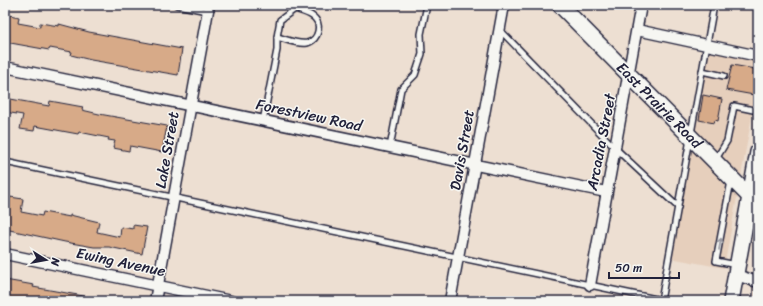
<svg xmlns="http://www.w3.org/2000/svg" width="763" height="306" viewBox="0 0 763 306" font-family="Sriracha,sans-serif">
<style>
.built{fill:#e6cfbc}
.building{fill:#d7aa88;stroke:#22223b}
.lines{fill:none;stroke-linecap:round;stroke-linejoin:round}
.lane-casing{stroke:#22223b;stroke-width:8}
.street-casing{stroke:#22223b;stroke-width:13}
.secondary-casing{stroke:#22223b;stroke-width:18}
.lane{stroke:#f6f6f2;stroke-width:5}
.street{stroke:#f6f6f2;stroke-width:10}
.secondary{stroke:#f6f6f2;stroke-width:15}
.oneway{stroke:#9797a0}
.labels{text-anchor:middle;stroke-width:3;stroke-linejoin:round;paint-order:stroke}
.street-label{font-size:15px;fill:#22223b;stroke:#f6f6f2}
</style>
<rect width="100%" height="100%" fill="#eddfd2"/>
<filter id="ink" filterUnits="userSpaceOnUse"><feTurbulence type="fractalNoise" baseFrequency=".025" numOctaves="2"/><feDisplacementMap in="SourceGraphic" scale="8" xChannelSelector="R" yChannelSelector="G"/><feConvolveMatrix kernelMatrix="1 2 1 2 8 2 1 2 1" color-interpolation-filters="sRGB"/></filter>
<g filter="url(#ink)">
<path class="built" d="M707,47L758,57V83L724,268L670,258Z"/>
<g class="building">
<path d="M5,14L19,17L18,23L40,27V23L59,26V24L89,32L182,49L178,75L91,60L71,55L72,52L50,48L49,50L5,42Z"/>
<path d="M732,65L755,69L758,73L754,95L726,90Z"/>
<path d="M703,95L722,99L718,121L715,120L714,123L699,120Z"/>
<path d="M5,98L49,106L50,101L83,107L82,110L99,114L167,126L162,152L130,146L129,151L113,148L115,141L108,140L109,138L79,132L78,134L35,126L34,131L20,129L23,115L5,112Z"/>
<path d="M10,197L23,199L21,212L42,216L43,212L70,217V215L99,222L97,232L120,237L121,227L133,229V225L147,227L142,254L109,247H94L65,242L5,229Z"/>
<path d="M5,280L34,285L33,287L89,297V301H5Z"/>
</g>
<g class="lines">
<g class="lane-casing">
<g id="lane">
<path d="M177,5L207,11"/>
<path d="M500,30L615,148L678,207"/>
<path d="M277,37C285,39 298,45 307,43C319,40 323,23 312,16C308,13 300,11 295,9"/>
<path d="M702,71L724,76"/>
<path d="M263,121L277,50V37L280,20L295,9V5"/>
<path d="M390,147L401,89L415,75L422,54L421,34L427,5"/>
<path d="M716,159L727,141L734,106L758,111"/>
<path d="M5,162L661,300"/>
<path d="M731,181L716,261L737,265"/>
<path d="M661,301L714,5"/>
</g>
</g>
<g class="street-casing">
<g id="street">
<path d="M637,30L758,56"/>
<path d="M5,67L606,192"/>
<path d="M5,254L231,301"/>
<path d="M736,275L758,282"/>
<path d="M590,285L641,5"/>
<path d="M155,301L209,5"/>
<path d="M450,301L504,5"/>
</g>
</g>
<g class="secondary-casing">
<g id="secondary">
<path id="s1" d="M560,5L758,205"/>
<path d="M731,301L758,152"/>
</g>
</g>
<use href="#lane" class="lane"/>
<use href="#street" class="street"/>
<use href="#secondary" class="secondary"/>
</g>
<defs><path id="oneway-shaft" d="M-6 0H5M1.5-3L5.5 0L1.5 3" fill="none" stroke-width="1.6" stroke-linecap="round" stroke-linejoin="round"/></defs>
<use class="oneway" href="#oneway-shaft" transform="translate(720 244) rotate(-80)"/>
</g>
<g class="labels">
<g class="street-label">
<text dy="5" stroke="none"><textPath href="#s1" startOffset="141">East Prairie Road</textPath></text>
<text transform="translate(309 115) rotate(12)" y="5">Forestview Road</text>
<text transform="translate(601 142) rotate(-79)" y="5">Arcadia Street</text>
<text transform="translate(167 150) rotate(-80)" y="5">Lake Street</text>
<text transform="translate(462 150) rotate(-80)" y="5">Davis Street</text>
<text transform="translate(121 262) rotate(12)" y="5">Ewing Avenue</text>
</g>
</g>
<rect width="763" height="306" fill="none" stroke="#f6f6f2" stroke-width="20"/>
<rect x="10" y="10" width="743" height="286" fill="none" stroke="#22223b" stroke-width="1.5" filter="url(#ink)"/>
<g transform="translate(46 260) rotate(101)" stroke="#f6f6f2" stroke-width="3" paint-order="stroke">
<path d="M0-3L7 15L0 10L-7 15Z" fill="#22223b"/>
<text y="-6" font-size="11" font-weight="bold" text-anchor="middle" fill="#22223b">N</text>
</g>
<path d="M609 272v6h70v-6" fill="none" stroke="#22223b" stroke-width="2"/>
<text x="615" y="272" font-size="12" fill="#22223b" stroke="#f6f6f2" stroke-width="3" paint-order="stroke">50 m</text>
</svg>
